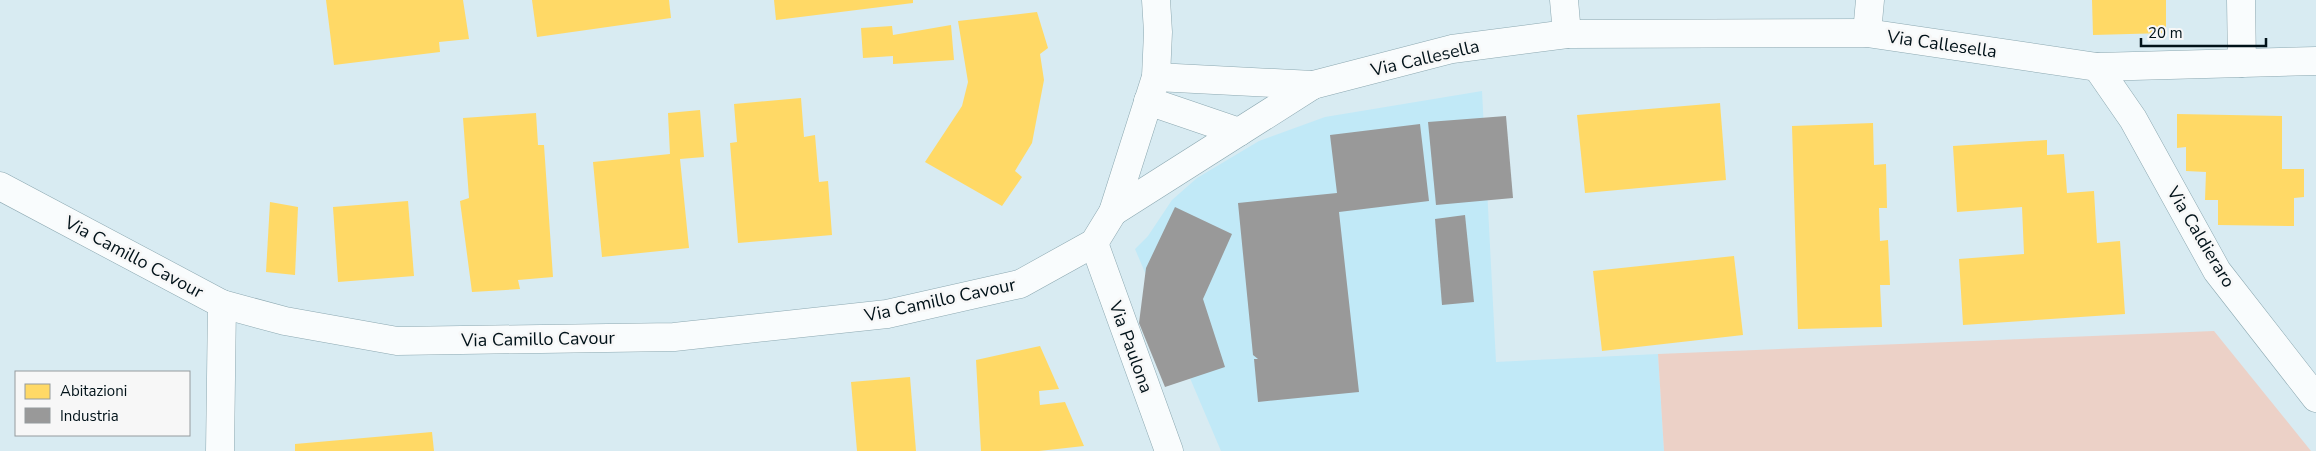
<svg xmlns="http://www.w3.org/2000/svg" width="2316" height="451" viewBox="0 0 2316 451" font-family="'Nunito Sans',sans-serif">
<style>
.built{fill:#c1e9f7}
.green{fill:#ecd1c7}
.homes{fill:#ffd966}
.industry{fill:#999}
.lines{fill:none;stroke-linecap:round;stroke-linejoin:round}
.street-casing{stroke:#8ca8b1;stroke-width:29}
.street{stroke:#f9fcfd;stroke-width:28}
.labels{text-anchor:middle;stroke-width:5;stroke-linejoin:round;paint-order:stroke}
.street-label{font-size:18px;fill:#011219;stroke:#f7f7f7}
</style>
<rect width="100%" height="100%" fill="#d8ebf2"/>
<path class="built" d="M1482,91L1496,362L1658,354L1664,451H1221L1135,249L1148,236L1172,200L1197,178L1259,141L1325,117Z"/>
<path class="green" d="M2214,331L2311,451H1664L1658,354Z"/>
<g class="homes">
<path d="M326,0H463L469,39L439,42L440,52L334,65Z"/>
<path d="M532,0H669L671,18L537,37Z"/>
<path d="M774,0H913V3L776,20Z"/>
<path d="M2092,0H2166V33L2093,35Z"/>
<path d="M1037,12L1048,48L1040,54L1044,80L1032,143L1015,171L1022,177L1002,206L925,162L962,106L968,82L958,21Z"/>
<path d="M951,25L954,60L893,64V56L863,58L861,28L892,26L893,35Z"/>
<path d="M801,98L804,137L815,135L819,182L828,181L832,235L738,243L730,143L737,142L734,104Z"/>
<path d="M1720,103L1726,180L1585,193L1577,115Z"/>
<path d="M700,110L704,157L680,159L689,248L602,257L593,162L670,154L668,113Z"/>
<path d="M536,113L538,145H544L553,277L518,280L520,289L472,292L460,201L469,198L463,118Z"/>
<path d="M2177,114L2282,116V169H2304V197L2294,198V226L2218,225V200H2205L2206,172L2186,171V147L2177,148Z"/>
<path d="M1873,123L1874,165L1886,164L1887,208H1879L1880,241L1888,240L1890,285H1880L1882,327L1798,329L1792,126Z"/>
<path d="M2047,140V155L2064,154L2067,193L2094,191L2097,243L2120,241L2125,314L1963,325L1959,259L2024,254L2022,207L1957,212L1953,146Z"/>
<path d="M408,201L414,276L338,282L333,207Z"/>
<path d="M270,202L298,207L295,275L266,272Z"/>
<path d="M1734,256L1743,335L1602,351L1593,271Z"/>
<path d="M1040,346L1059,389L1039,391L1040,405L1065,402L1084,446L1039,451H981L976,360Z"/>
<path d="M910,377L916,451H857L851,382Z"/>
<path d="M432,432L434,451H295V444Z"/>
</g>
<g class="industry">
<path d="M1506,116L1513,198L1436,205L1428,122Z"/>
<path d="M1420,124L1429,201L1339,212L1359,392L1258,402L1254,359H1258L1253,355L1238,203L1337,193L1330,135Z"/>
<path d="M1175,207L1232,234L1203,299L1225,367L1165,387L1139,323L1146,268Z"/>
<path d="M1465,215L1474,302L1442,305L1435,219Z"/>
</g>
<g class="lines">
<g class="street-casing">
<g id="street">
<path d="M1564,0L1567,34"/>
<path d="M2241,0L2242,63"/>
<path d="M1867,33L1870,0"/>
<path d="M2097,67L2133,119L2217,271L2316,398"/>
<path d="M1156,77L1313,85"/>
<path d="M1148,101L1239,132"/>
<path d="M0,186L222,304L285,321L397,341L674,337L887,314L1020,284L1094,243L1113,212L1156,77L1158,32L1156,0"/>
<path d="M1113,212L1313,85L1452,49L1567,34L1867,33L2097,67L2316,61"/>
<path d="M1094,243L1169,451"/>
<path d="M220,451L222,304"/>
</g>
</g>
<use href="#street" class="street"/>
</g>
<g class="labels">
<g class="street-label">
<text transform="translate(1942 44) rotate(8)" y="6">Via Callesella</text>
<text transform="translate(1425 58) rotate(-13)" y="6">Via Callesella</text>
<text transform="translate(2201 237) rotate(59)" y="6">Via Caldieraro</text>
<text transform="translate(134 257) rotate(28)" y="6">Via Camillo Cavour</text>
<text transform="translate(940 300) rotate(-12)" y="6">Via Camillo Cavour</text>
<text transform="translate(538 339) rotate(-1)" y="6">Via Camillo Cavour</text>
<text transform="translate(1131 347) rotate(70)" y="6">Via Paulona</text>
</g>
</g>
<rect x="15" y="371" width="175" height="65" fill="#f7f7f7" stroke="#959b9e"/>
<rect x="25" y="384" width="25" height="15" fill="#ffd966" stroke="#959b9e"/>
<text x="60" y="396" font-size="15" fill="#011219">Abitazioni</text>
<rect x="25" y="408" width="25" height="15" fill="#999999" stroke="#959b9e"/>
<text x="60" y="421" font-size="15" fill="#011219">Industria</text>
<path d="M2141 38v8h125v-8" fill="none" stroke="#011219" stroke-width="2.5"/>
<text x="2148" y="38" font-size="15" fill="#011219" stroke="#f7f7f7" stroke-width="4" paint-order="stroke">20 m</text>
</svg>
